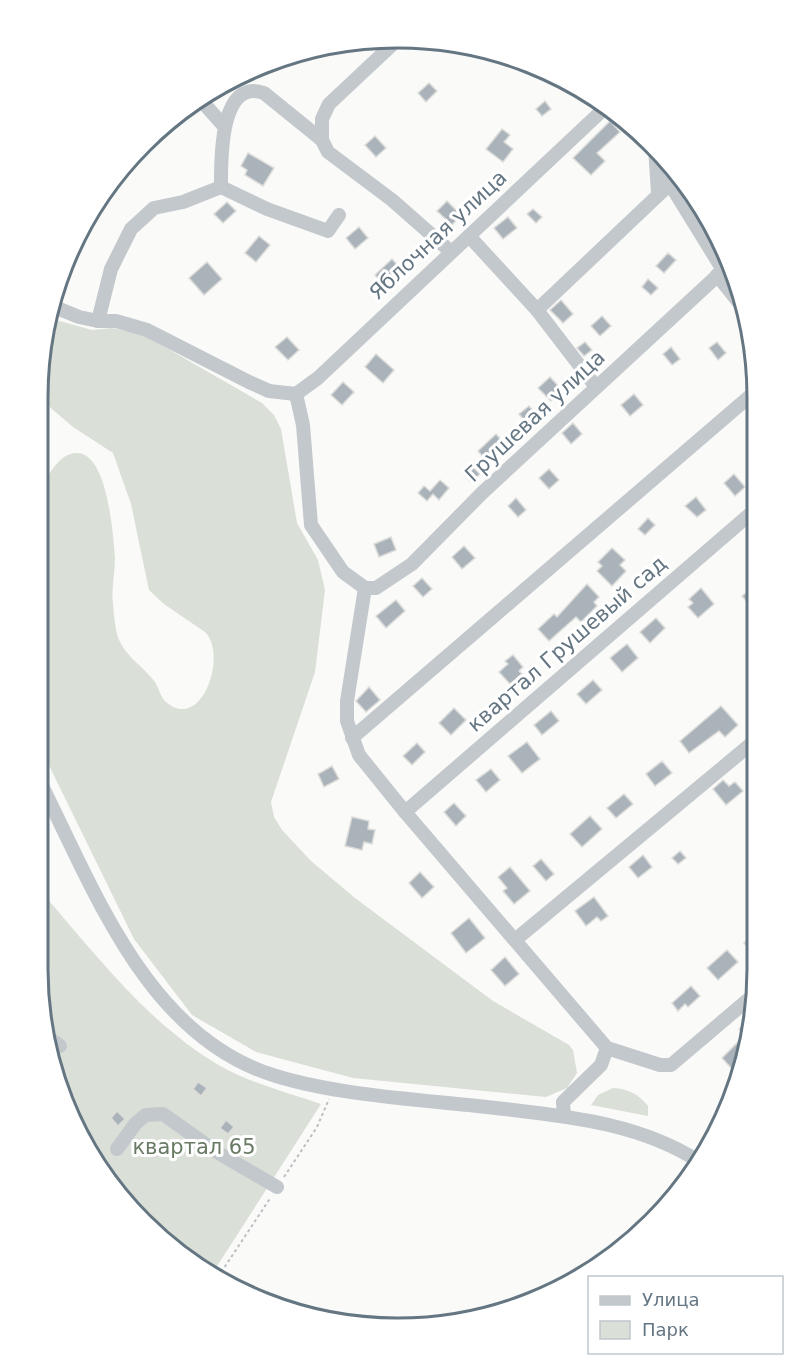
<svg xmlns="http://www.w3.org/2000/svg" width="795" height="1366" viewBox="0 0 795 1366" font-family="'DejaVu Sans',sans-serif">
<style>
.green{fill:#dadfd7}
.building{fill:#aab3b9;stroke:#dcdcda;stroke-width:1.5}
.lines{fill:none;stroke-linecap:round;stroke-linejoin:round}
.path{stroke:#bbbfc2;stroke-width:2;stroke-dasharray:3 3;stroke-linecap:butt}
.minor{stroke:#c3c8cc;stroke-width:14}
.labels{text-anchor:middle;stroke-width:6;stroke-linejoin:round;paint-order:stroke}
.street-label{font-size:21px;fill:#657683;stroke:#fff}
.park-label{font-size:21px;fill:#687a64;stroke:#fff}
.rim{fill:none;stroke:#657683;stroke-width:3}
</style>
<rect width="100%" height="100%" fill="#fafaf8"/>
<g class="green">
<path d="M49,318L92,330L112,328L144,335L262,403L274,415L281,429L297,523L318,560L325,590L315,672L271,802L274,817L282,830L311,861L355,898L493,1001L569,1045L573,1050L577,1073L567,1088L546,1097L353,1078L256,1052L192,1015L134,939L38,743V489C46,480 54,464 64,457C107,432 113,534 115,558C115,573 111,589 113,604C114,615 115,630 119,640C127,658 144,667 155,682C159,688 160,697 166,702C202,733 228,654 205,632L164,604L149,590L131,504L113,453L73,427L38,397V374Z"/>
<path d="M38,888C94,952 147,1024 222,1067C253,1084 289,1093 321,1104L212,1274L197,1268L112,1187L57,1084L38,968Z"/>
<path d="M613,1088C629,1089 638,1094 648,1106V1116L591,1105L598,1095Z"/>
</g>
<g class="building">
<path d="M429,83L437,91L426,102L418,93Z"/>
<path d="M545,101L551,109L542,116L536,109Z"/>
<path d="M610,121L620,132L597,153L605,161L591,175L573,158Z"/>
<path d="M502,129L510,135L504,142L513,149L503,162L486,149Z"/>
<path d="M375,136L386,148L376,157L365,145Z"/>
<path d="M248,153L274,168L263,186L245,175L247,170L241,166Z"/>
<path d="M447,201L461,215L452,225L437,211Z"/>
<path d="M227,202L236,211L223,223L214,214Z"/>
<path d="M533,209L542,217L536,223L527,214Z"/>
<path d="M508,217L517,228L503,239L494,228Z"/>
<path d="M359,227L368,238L355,249L346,238Z"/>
<path d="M259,236L270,245L256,262L245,253Z"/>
<path d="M668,253L676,260L664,273L656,266Z"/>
<path d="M392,259L402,270L385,286L375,275Z"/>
<path d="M207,262L222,279L204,295L189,278Z"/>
<path d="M648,279L658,288L651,295L642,287Z"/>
<path d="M561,300L573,314L563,323L550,310Z"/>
<path d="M602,316L611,326L600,336L591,326Z"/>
<path d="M287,337L299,350L288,360L275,347Z"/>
<path d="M585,342L592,350L584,356L577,348Z"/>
<path d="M717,342L726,353L718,360L709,348Z"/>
<path d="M671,347L680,359L672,365L663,354Z"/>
<path d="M376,354L394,370L383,383L365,367Z"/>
<path d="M550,377L562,390L551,401L538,388Z"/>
<path d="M343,382L354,392L342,405L331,395Z"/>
<path d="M634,394L643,405L630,416L621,405Z"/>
<path d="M529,406L539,418L529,426L519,414Z"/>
<path d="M573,423L582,434L571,444L562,433Z"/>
<path d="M496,434L504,443L486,460L478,451Z"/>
<path d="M473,467L480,474L471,482L465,475Z"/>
<path d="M549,469L559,480L549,489L539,478Z"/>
<path d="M734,474L745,487L735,496L724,483Z"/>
<path d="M440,480L449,488L439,500L433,494L427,501L418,493L424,486L430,491Z"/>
<path d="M696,497L706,510L697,517L685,506Z"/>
<path d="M516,498L526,510L518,517L508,506Z"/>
<path d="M648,518L655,525L645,535L638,529Z"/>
<path d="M391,537L396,550L379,557L374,544Z"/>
<path d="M464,546L475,558L462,569L452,557Z"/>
<path d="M612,548L625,560L620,565L626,571L612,586L597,571L602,566L598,562Z"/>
<path d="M422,578L432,589L423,597L413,586Z"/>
<path d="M587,584L599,597L594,602L597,606L581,622L576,617L549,641L538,629L554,614L557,617Z"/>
<path d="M701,588L714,604L698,618L688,607L693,603L689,599Z"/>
<path d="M751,589L757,597L749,604L742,596Z"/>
<path d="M396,600L405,611L386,628L376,616Z"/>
<path d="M656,618L665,628L650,643L640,632Z"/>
<path d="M627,644L638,658L622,672L610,658Z"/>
<path d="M513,655L523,667L519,671L522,674L510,684L499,672L508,664L505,661Z"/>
<path d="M593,680L602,690L586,704L577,694Z"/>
<path d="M369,687L380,700L366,712L356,701Z"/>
<path d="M721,706L738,725L725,737L719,731L689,753L680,741Z"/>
<path d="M454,708L466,720L451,735L439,723Z"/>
<path d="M551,711L559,721L542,735L534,725Z"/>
<path d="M527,742L540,759L522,773L508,756Z"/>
<path d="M417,743L425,752L412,765L403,756Z"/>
<path d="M662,761L672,773L655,786L646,774Z"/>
<path d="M332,766L339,779L324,787L318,774Z"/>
<path d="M491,769L500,780L486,792L476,780Z"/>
<path d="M723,780L729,786L735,782L743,791L726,805L713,789Z"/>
<path d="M624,794L633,804L616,818L607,808Z"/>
<path d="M454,803L466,816L456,826L444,812Z"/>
<path d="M590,816L602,829L582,847L570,834Z"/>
<path d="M352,817L369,821L368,829L375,830L372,844L364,842L362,850L345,846Z"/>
<path d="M680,851L686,858L678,864L672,858Z"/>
<path d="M643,855L652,867L638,878L629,867Z"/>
<path d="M541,859L554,874L546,881L533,866Z"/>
<path d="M510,867L530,891L514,904L503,891L507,888L498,877Z"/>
<path d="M420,872L434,887L422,898L409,883Z"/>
<path d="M594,897L608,916L601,921L597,917L586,926L575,911Z"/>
<path d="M469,918L485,938L466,953L451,933Z"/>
<path d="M757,931V948L752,952L744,943Z"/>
<path d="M727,950L738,962L718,980L707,968Z"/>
<path d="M505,957L519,974L505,986L491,970Z"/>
<path d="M691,986L700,996L688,1007L685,1004L678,1011L672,1003Z"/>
<path d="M752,1017L743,1061L733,1070L722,1058L745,1035L739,1029Z"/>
<path d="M198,1082L207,1088L201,1096L193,1089Z"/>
<path d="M117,1111L125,1119L118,1126L111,1118Z"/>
<path d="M226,1120L234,1127L228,1134L220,1128Z"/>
</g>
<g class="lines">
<g class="path">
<path d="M284,1177L317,1127L329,1099"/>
<path d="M218,1277L271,1197"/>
</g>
<g class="minor">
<path d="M393,44L329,104L322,119V140L328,152L392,200L450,251"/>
<path d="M199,98L224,126"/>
<path d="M655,147L658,193"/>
<path d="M671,168L669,174L670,184L723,270"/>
<path d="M221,187L267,209L328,231L339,215"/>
<path d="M469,236L537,310"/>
<path d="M717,275L744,309"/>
<path d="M52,306L79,317L98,321H116L147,330L249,382L269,391L296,394"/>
<path d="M98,321L111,269L131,229L154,208L183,202L221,187C221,162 219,77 264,93L322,140"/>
<path d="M596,387L537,310L670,184"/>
<path d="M296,394L303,425L311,525L343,572L365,588H376L412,564L482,493L730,264"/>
<path d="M296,394L318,378L607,106"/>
<path d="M365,588L347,701V721L359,755L405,812L607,1048L660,1065H671L757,992"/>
<path d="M352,738L757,390"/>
<path d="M38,778C94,888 146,1037 276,1076C344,1097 433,1100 505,1109C573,1117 641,1124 700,1162"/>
<path d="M405,812L757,508"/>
<path d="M515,940L757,739"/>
<path d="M49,1038L60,1046"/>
<path d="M564,1116L563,1102L601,1065L607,1048"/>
<path d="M117,1149L136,1123L146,1115L163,1114L215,1151L277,1187"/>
</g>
</g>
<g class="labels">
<g class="street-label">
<text transform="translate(438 235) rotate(-43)" y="7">Яблочная улица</text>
<text transform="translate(535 416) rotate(-43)" y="7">Грушевая улица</text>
<text transform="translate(567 644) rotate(-41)" y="7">квартал Грушевый сад</text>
</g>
<g class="park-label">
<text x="194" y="1154">квартал 65</text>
</g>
</g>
<path d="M0 0H795V1366H0ZM397 48H398A349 349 0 0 1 747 397V969A349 349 0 0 1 398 1318H397A349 349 0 0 1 48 969V397A349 349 0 0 1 397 48Z" fill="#fff" fill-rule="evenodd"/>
<path class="rim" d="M397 48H398A349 349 0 0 1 747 397V969A349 349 0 0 1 398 1318H397A349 349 0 0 1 48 969V397A349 349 0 0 1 397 48Z"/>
<rect x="588" y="1276" width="195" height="78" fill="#ffffff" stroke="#c1c8cd" stroke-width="1.5"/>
<rect x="600" y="1296" width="30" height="9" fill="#c3c8cc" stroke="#c1c8cd" stroke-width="1.5"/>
<text x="642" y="1306" font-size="18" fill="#657683">Улица</text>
<rect x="600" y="1321" width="30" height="18" fill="#dadfd7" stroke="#c1c8cd" stroke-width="1.5"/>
<text x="642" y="1336" font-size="18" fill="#657683">Парк</text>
</svg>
